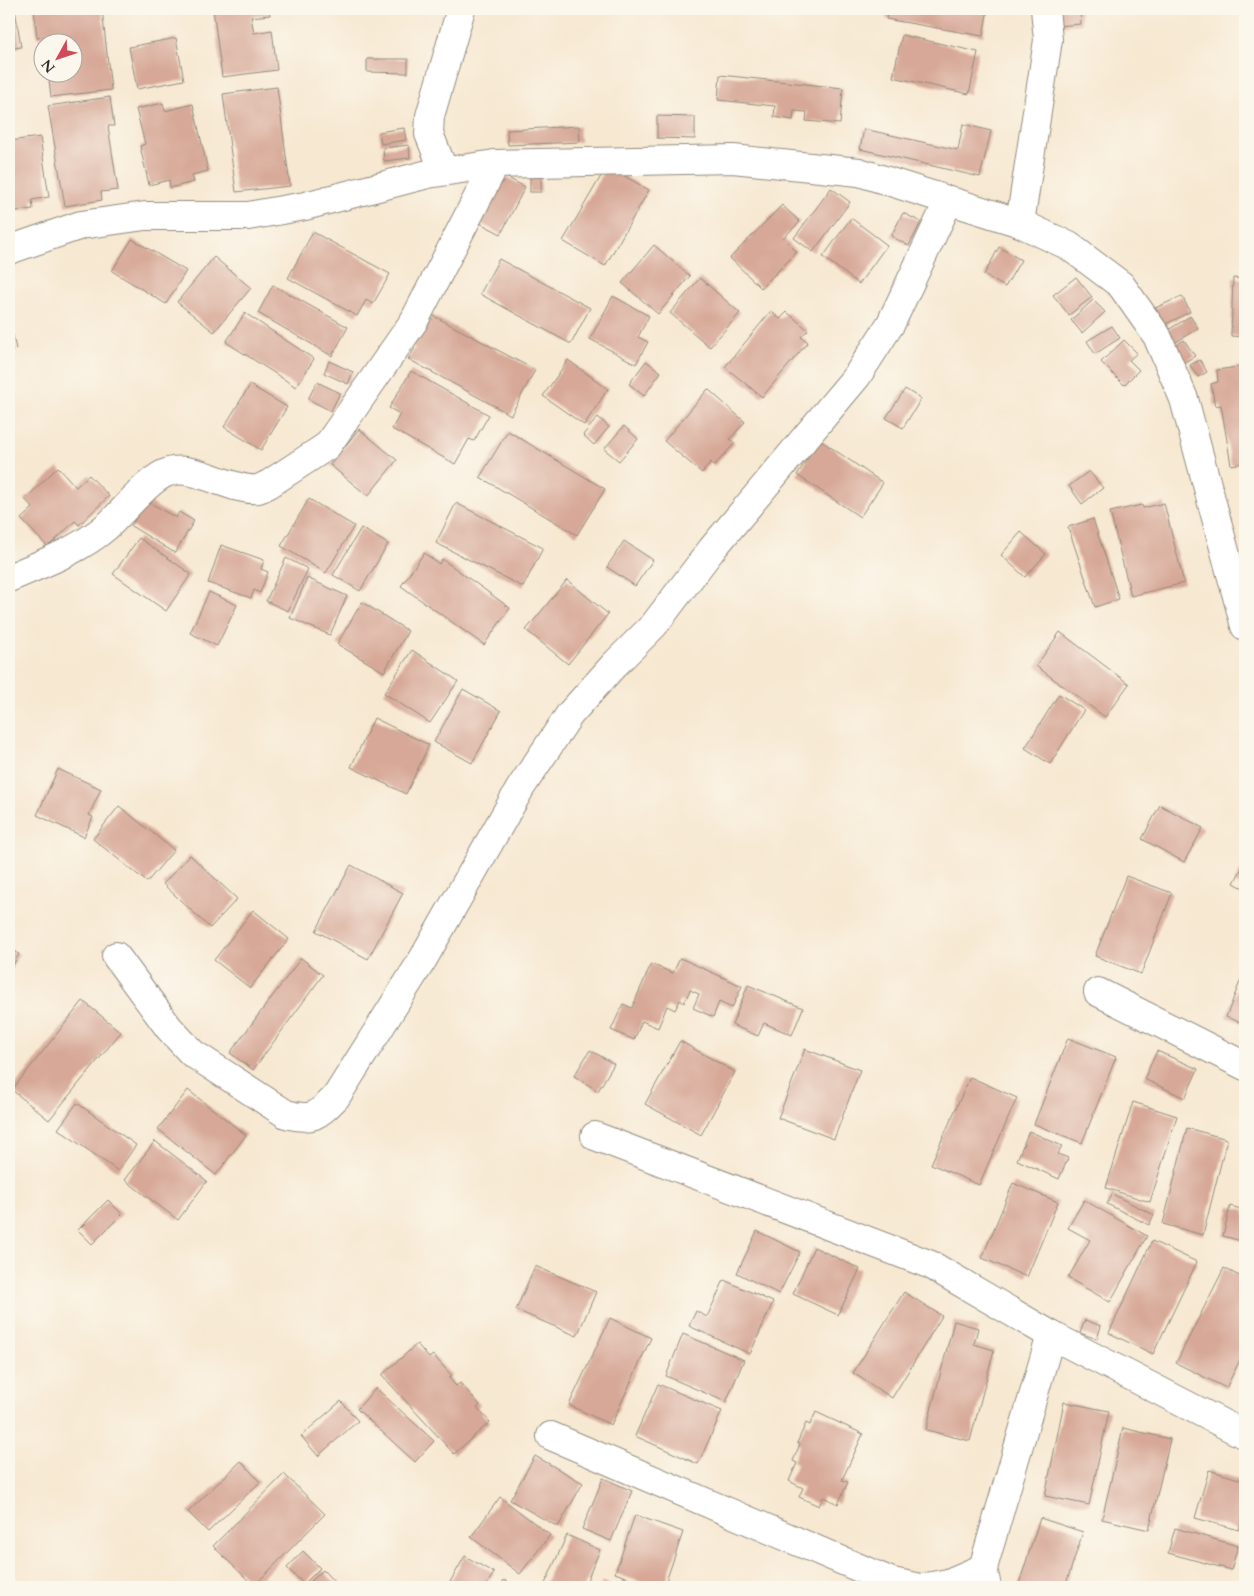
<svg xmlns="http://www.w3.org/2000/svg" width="1254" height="1596" viewBox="0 0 1254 1596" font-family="Cardo,serif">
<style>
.building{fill:#d7a897}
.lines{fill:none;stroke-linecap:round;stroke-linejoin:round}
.minor-casing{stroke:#918a7e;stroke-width:30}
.minor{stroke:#fff;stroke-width:28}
</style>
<rect width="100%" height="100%" fill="#fbf7ec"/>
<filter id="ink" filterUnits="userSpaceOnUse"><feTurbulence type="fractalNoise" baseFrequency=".02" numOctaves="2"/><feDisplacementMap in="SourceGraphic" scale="10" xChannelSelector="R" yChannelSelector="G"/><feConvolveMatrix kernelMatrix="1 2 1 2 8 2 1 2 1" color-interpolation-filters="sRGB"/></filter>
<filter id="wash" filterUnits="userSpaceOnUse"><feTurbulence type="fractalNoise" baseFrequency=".0096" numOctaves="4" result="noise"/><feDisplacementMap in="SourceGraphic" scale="20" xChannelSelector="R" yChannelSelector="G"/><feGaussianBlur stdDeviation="1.12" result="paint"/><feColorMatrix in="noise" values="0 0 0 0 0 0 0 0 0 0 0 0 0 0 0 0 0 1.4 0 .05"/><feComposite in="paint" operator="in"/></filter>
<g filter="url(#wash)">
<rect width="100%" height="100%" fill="#f7e8d1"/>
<g id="blocks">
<g class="building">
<path d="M9,9H15L21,47L9,49Z"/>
<path d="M34,9H102L111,90L51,97L48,72H72V42H45L44,37L37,38Z"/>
<path d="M213,9H269L270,15L251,17L254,33L272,30L277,70L222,77Z"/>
<path d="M888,9H988L983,36L886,19Z"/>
<path d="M1056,9H1080L1081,24L1057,26Z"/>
<path d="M902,35L978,52L969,94L893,77Z"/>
<path d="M176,38L184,80L137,89L129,47Z"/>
<path d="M367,59H408V73L367,72Z"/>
<path d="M720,75L843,88L840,124L806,121L807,112L794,111L793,120L774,117L775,106L718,100Z"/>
<path d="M277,87L290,186L236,192L223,94Z"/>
<path d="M110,97L114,126H108L118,190L101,192L102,200L65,206L48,106Z"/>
<path d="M163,103L165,111L193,104L208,171L192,175L194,182L170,188L169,180L149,185L140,146L145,144L136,109Z"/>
<path d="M657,116L695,117V139L657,138Z"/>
<path d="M963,124L991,131L980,177L860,149L864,129L958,150Z"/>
<path d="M579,126L580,142L508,145L507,130Z"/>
<path d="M404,128L406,140L381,144L379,132Z"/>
<path d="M40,137L49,197L32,200L33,209L9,212V141Z"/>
<path d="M409,145L410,158L384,161L383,148Z"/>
<path d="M607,166L649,190L605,266L563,241Z"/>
<path d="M502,175L525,187L501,234L478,222Z"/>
<rect x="530" y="175" width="11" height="17"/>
<path d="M831,188L850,202L813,252L794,238Z"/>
<path d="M782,205L800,222L783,238L797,252L761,288L730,258Z"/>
<path d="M903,213L921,222L909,246L891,236Z"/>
<path d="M851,218L887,245L859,284L823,257Z"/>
<path d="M313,232L390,274L373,304L366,300L357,316L288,278Z"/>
<path d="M132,239L186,271L166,304L112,271Z"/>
<path d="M654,245L690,276L658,314L622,283Z"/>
<path d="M999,247L1021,260L1005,287L984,275Z"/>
<path d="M214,257L251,288L214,332L177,302Z"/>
<path d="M499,259L590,308L571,344L480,294Z"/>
<path d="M1076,277L1092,297L1069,315L1053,295Z"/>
<path d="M700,278L740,313L710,347L670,313Z"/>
<path d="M1233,278L1245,279V337L1231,336Z"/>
<path d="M273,285L348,327L332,356L258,313Z"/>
<path d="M613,296L649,316L638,337L648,342L636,364L590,339Z"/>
<path d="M1182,296L1190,312L1162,326L1153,309Z"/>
<path d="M1093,300L1105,312L1082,333L1071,320Z"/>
<path d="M771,311L780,319L787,312L808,330L801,337L808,342L762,397L725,367Z"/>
<path d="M245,313L314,359L296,387L226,342Z"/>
<path d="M432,315L535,370L511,415L408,359L415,348L411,346Z"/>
<path d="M1190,316L1198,328L1170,346L1162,334Z"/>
<path d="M9,319L16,349L9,351Z"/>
<path d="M1112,326L1120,338L1095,354L1087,341Z"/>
<path d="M1124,340L1137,353L1129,360L1139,370L1124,385L1101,362Z"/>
<path d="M1184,340L1195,356L1183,363L1173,347Z"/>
<path d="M568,360L608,389L584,425L543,396Z"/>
<path d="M1200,360L1207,372L1198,377L1190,365Z"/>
<path d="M329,361L353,372L348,384L324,373Z"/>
<path d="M646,361L661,372L644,396L629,384Z"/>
<path d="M1245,366V463L1231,465L1221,405L1215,406L1211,384L1218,382L1217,370Z"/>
<path d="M411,371L489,415L474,441L469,439L455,464L392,429L400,414L389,408Z"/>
<path d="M317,382L340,393L331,411L308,399Z"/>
<path d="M250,385L287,407L261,450L224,427Z"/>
<path d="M708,389L745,422L730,439L735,443L714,466L711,462L702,473L664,441Z"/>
<path d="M905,389L921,399L903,428L886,418Z"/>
<path d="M598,417L609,427L594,445L583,435Z"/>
<path d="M624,426L638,439L619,461L604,449Z"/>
<path d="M359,429L397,460L368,496L330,465Z"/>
<path d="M508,431L605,489L577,535L480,477Z"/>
<path d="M820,440L883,483L860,517L797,475Z"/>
<path d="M58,467L76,487L89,475L109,496L79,525L75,521L48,547L21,519L33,508L25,499Z"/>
<path d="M1089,471L1103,488L1082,504L1069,486Z"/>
<path d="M309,499L354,526L326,573L281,546Z"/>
<path d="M147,501L176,518L179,512L194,521L175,553L131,526Z"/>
<path d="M456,503L543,548L523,587L436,543Z"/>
<path d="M1164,503L1184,583L1131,596L1110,512L1142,505L1143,508Z"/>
<path d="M1093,519L1119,599L1095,607L1068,527Z"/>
<path d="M361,528L388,544L360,591L333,575Z"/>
<path d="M1021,532L1046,554L1025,577L1001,555Z"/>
<path d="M139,538L191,574L166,611L113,574Z"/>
<path d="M624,541L653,560L635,586L607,567Z"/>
<path d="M221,545L264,560L261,569L268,572L260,593L254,590L251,598L208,583Z"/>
<path d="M424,553L439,564L442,559L510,608L484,645L401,586Z"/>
<path d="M286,558L308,569L288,611L266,601Z"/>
<path d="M307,578L347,596L330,635L290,618Z"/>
<path d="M567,580L608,614L568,664L526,630Z"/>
<path d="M209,592L237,605L217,646L190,633Z"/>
<path d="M362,602L408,631L384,672L337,644Z"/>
<path d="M1060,632L1129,684L1105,717L1036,666Z"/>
<path d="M412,650L458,681L430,723L384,693Z"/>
<path d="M463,689L501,711L472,763L434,742Z"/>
<path d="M1059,694L1084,710L1050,764L1025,748Z"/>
<path d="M374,718L429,745L406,794L351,767Z"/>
<path d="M58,769L101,789L89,815L93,817L84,837L37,815Z"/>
<path d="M1160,805L1203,828L1184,862L1142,839Z"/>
<path d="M119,806L174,850L147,882L93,839Z"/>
<path d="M190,855L237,899L210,928L163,884Z"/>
<path d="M1245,862V889L1234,883Z"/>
<path d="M351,865L403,893L368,959L316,931Z"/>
<path d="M1126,876L1172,893L1141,974L1095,956Z"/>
<path d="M253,910L289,939L250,988L214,960Z"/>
<path d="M9,948L19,954L9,973Z"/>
<path d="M301,958L323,975L253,1070L230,1053Z"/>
<path d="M680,958L742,986L732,1008L719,1002L713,1017L693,1008L699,994L690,990L684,1003L680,1000L675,1010L667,1006L658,1028L642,1021L634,1040L611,1030L623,1004L632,1008L651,964L673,973Z"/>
<path d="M1245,969V1024L1226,1017Z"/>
<path d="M748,985L803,1008L792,1035L764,1023L758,1036L732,1025Z"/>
<path d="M83,1001L121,1032L49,1120L12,1090Z"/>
<path d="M1068,1038L1116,1057L1082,1143L1034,1124Z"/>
<path d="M680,1041L735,1072L701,1135L645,1104Z"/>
<path d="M805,1049L860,1070L834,1139L778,1118Z"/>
<path d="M590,1050L614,1064L598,1091L574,1076Z"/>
<path d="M1157,1051L1198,1069L1185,1098L1144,1079Z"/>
<path d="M970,1077L1017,1098L979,1185L931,1164Z"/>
<path d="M188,1090L246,1135L216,1175L158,1129Z"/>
<path d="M1133,1102L1177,1116L1150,1202L1106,1188Z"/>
<path d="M77,1103L136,1145L118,1171L58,1129Z"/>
<path d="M1187,1128L1227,1139L1203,1235L1163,1224Z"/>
<path d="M1029,1131L1062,1146L1058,1154L1068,1158L1059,1179L1017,1160Z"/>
<path d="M155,1141L207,1181L178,1220L125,1180Z"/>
<path d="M1013,1183L1058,1202L1027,1277L982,1258Z"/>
<path d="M1112,1194L1154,1215L1149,1225L1107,1204Z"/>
<path d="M108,1200L122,1214L92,1244L78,1230Z"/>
<path d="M1084,1200L1147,1236L1110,1302L1068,1278L1090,1240L1068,1228Z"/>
<path d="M1230,1206L1245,1210V1242L1223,1236Z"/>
<path d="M757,1231L800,1252L779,1294L737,1273Z"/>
<path d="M1152,1241L1197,1262L1153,1354L1109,1333Z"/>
<path d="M814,1247L860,1269L838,1315L793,1294Z"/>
<path d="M535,1266L596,1292L577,1336L516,1310Z"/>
<path d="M1224,1268L1245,1279V1350L1226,1388L1176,1363Z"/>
<path d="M724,1280L773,1302L750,1354L689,1326L696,1311L707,1317Z"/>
<path d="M904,1292L942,1316L892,1398L853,1373Z"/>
<path d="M610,1318L651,1338L611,1425L569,1405Z"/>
<path d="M1085,1320L1101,1326L1097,1339L1080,1333Z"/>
<path d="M954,1321L978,1328L974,1344L994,1350L970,1441L926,1430Z"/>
<path d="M683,1334L744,1360L726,1402L666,1376Z"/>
<path d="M417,1344L429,1358L433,1355L452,1376L449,1378L456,1386L460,1383L480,1405L477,1408L490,1422L454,1454L382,1375Z"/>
<path d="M658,1384L722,1411L698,1464L635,1436Z"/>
<path d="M376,1388L434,1441L415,1462L357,1409Z"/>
<path d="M341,1401L358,1421L318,1456L301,1436Z"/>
<path d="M1064,1402L1109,1411L1089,1505L1045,1496Z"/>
<path d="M816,1412L863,1434L842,1480L848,1482L838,1504L823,1497L819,1506L799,1497L803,1488L789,1481L797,1463L793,1461L800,1444L797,1443L806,1423L810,1425Z"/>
<path d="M1123,1428L1170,1439L1149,1530L1102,1519Z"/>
<path d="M535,1456L583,1483L558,1527L510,1500Z"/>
<path d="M241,1461L260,1482L208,1532L188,1512Z"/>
<path d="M1209,1470L1245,1481V1509L1239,1530L1195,1518Z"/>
<path d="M284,1474L325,1514L254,1586L213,1546Z"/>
<path d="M603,1478L632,1491L611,1541L582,1529Z"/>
<path d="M500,1497L550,1535L520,1574L471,1537Z"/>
<path d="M635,1515L683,1532L664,1587H654L615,1573Z"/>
<path d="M1040,1518L1083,1532L1065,1587H1018Z"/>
<path d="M1175,1528L1238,1546L1231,1570L1168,1553Z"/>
<path d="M567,1535L600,1550L584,1587H546L544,1586Z"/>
<path d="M303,1551L320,1568L304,1584L287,1568Z"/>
<path d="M465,1556L494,1573L485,1587H459L450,1582Z"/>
<path d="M323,1570L339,1587H305Z"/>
<path d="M504,1580L516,1587H500Z"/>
<path d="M602,1581L616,1587H600Z"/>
</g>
</g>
</g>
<g filter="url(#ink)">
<use href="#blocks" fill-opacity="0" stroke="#918a7e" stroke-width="1"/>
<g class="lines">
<g class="minor-casing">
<g id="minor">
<path d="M444,171L429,134L430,116L461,9"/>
<path d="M1020,223L1048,40L1045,9"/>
<path d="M9,250L81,225L145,216H248L305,206L428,174L495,164L733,159L859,172L1020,223L1069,246L1121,285L1157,336L1184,399L1245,626"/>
<path d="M9,578C43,563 78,551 106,527C123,513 149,477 169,472C195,464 232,492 258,489C261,488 265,486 269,484L327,446L414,321L495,164"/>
<path d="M116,956L169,1028L192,1053L286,1114C313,1121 317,1116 336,1097L423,959L521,787L570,714L614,665L654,625L712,549L857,376L891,323L949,200"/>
<path d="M1098,992L1245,1066"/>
<path d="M595,1136L931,1265L1051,1335L1245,1435"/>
<path d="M551,1436L892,1582L916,1587"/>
<path d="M927,1587L948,1583L983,1568"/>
<path d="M987,1587L983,1568L1051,1335"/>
</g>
</g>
<use href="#minor" class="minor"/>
</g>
</g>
<rect width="1254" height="1596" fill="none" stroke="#fbf7ec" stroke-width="30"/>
<g transform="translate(58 58) rotate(230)"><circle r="24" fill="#fbf7ec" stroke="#a8a59f"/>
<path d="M0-4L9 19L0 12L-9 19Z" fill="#d1495b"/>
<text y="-8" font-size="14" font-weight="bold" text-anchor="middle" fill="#2b2b2b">N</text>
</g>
</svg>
